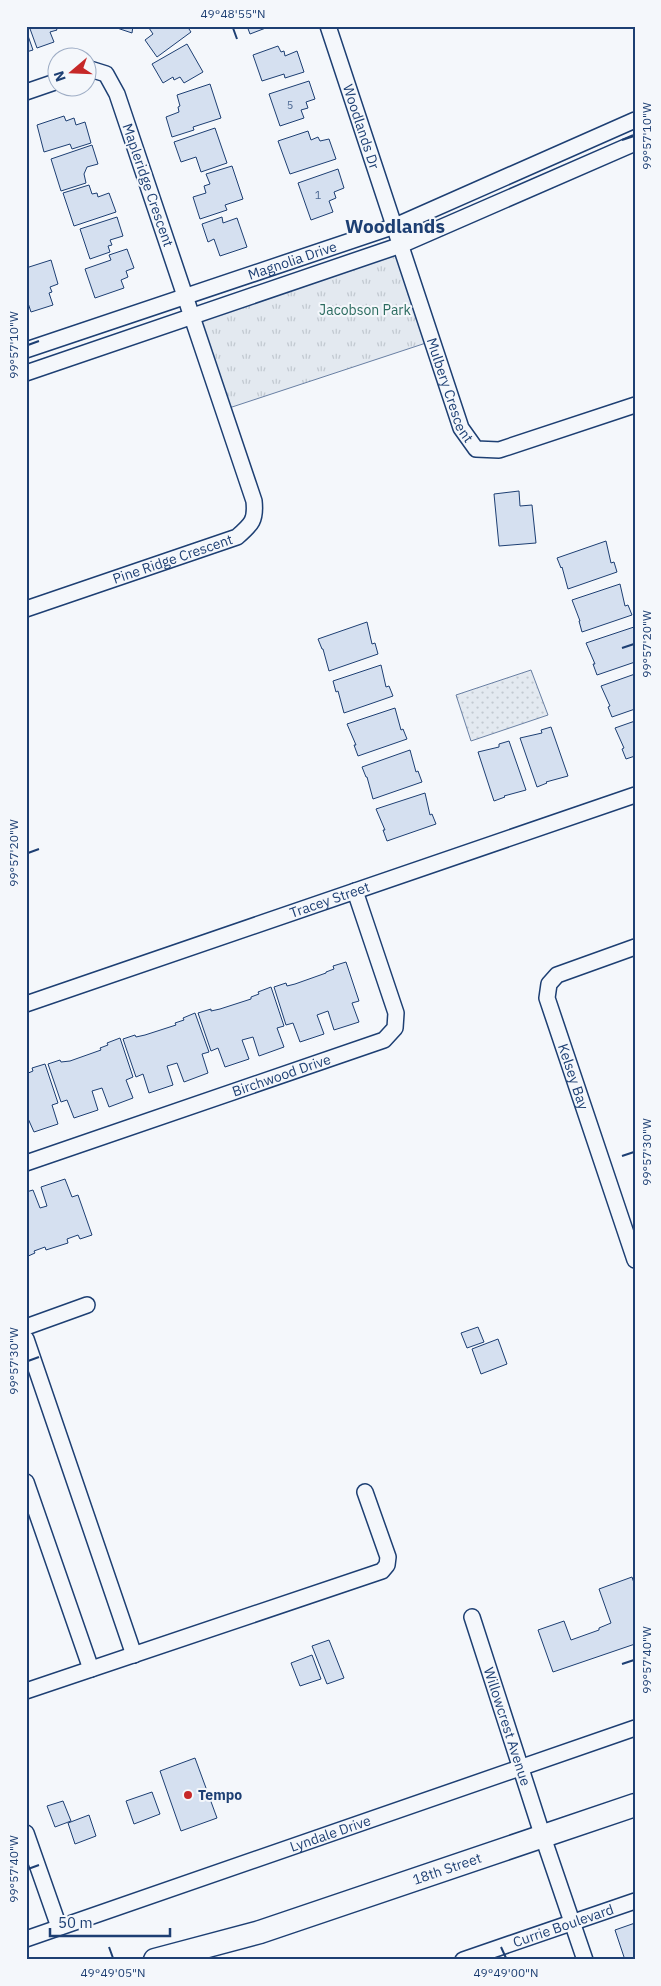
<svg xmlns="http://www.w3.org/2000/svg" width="661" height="1986" viewBox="0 0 661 1986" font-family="'IBM Plex Sans',sans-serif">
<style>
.grass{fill:url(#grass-dots);stroke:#687fa3}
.park{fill:url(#park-tufts);stroke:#687fa3}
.building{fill:#d5e0f0;stroke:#1d3f73}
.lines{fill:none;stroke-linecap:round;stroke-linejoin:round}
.minor-casing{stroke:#1d3f73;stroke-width:18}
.primary-casing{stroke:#1d3f73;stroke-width:25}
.minor{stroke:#f4f7fb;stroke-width:15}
.primary{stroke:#f4f7fb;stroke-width:22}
.ticks{fill:none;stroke:#1d3f73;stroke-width:2}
.poi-dot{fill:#c62828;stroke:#f4f7fb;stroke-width:2}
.labels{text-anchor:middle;stroke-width:4;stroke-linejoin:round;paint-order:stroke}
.number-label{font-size:11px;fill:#4b6792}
.street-label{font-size:14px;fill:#1d3f73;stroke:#f4f7fb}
.park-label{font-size:14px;fill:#2c6c60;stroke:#f4f7fb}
.poi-label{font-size:14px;font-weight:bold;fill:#1d3f73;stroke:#f4f7fb;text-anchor:start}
.district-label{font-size:19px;font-weight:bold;fill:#1d3f73;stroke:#f4f7fb}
.neatline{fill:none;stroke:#1d3f73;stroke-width:2}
.ticks-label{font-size:12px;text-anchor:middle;fill:#1d3f73}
</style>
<defs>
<pattern id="grass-dots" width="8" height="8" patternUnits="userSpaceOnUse" patternTransform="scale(1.25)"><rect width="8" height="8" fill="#e3e9f0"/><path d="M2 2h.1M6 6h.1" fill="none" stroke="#c2c9d1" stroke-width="1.8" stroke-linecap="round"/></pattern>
<pattern id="park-tufts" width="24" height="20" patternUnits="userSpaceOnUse" patternTransform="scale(1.25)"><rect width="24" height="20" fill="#e3e9f0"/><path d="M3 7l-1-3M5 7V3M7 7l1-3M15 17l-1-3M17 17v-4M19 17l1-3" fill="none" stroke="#c2c9d1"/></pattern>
</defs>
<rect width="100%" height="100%" fill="#f4f7fb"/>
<path class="grass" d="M531,670L548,715L471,741L456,695Z"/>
<path class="park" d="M401,245L432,341L223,410L192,316Z"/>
<g class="building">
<path d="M29,26H55L57,30L50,32L54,42L37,48Z"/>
<path d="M111,26H133L132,33Z"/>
<path d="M151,26H187L191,32L157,57L145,40L153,34L149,28Z"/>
<path d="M247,26H271L250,34Z"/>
<path d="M26,30L33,50L26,52Z"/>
<path d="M187,44L203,72L184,83L180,77L174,80L173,77L163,83L152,64Z"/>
<path d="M278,46L281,52L284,51L285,56L297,51L304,72L285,78L284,74L262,81L253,55Z"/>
<path d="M309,81L315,99L306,102L308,108L301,110L304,118L280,126L269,94Z"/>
<path d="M210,84L221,118L193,127L194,130L172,137L166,117L179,112L178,107L180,106L177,95Z"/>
<path d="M64,116L66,121L74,118L76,125L85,122L91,143L72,149L70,144L44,152L37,125Z"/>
<path d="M215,128L227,163L201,172L196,157L181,162L174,142Z"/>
<path d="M308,131L311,140L318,137L320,141L329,139L336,159L290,174L278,141Z"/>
<path d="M92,145L98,164L87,167L84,174L86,183L61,191L51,159Z"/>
<path d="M232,166L243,199L225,205L227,210L200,219L193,197L206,193L204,186L210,184L206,174Z"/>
<path d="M338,169L344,188L334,192L336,198L329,201L333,212L311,220L298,183Z"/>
<path d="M89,185L92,194L97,193L98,197L109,193L116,212L74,226L63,193Z"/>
<path d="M117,217L123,236L110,240L112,245L108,246L110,252L90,259L80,229Z"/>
<path d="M222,217L223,223L237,218L247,247L220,256L214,239L208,242L202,224Z"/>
<path d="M127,249L134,268L126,271L128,277L121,280L124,288L95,298L85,269L111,260L109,255Z"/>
<path d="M51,260L58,284L50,287L52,292L49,293L53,305L31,312L26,297V290L28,289L26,284V268Z"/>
<path d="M519,491L520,506L532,505L536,543L499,546L494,494Z"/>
<path d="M606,541L611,563L614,562L617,572L568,589L562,567L561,568L557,558Z"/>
<path d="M620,584L625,606L628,605L632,615L582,632L579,621H580L572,600Z"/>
<path d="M367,622L372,644L375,643L378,654L329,671L323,649H322L318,639Z"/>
<path d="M634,627L635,662L597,675L593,664H595L586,643Z"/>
<path d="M381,665L386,687L389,686L393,696L344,713L338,691L336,692L333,681Z"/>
<path d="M635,674V709L612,717L608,707L610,706L601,686Z"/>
<path d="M395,708L401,730L403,729L407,739L358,756L354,745H356L347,724Z"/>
<path d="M635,721V756L626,759L622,749L624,748L615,728Z"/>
<path d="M551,727L568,776L546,782L547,783L537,787L520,738L542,733L541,730Z"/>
<path d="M509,741L526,790L504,796L505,797L494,801L478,752L499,747V744Z"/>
<path d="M410,750L416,772L418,771L422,782L373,799L367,777H366L362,767Z"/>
<path d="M425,793L430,815L432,814L436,824L387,841L383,830H385L376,809Z"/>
<path d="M346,962L359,1001L352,1003L359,1022L334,1030L328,1011L317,1015L324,1034L300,1042L293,1023L286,1025L274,987L286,983L287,986L295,984L326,973V972L334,969L333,966Z"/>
<path d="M271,987L284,1026L277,1028L284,1047L259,1056L253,1037L242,1040L249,1059L225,1067L218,1048L211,1051L198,1013L211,1009V1011L220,1009L251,999V997L259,994L258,992Z"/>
<path d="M195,1013L209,1052L202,1054L208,1073L184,1082L177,1063L167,1066L173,1085L149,1093L143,1074L136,1077L123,1039L135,1035L136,1037L145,1035L176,1025L175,1023L184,1020L183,1018Z"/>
<path d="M120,1038L133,1077L126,1080L133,1098L109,1107L102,1088L92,1091L98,1110L74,1118L67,1100L61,1102L48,1064L60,1060L61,1062L70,1061L101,1050L100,1048L108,1045L107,1043Z"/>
<path d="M45,1064L58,1103L52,1105L58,1124L34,1132L26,1114V1074L33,1071L32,1068Z"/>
<path d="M65,1179L72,1197L78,1195L92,1235L80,1239L78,1235L67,1239L68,1243L46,1250L45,1247L34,1251L35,1253L26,1257V1192L33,1190L40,1208L47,1206L41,1187Z"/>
<path d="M478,1327L484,1342L467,1348L461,1333Z"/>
<path d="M498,1339L507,1364L481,1374L472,1349Z"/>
<path d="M632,1577L635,1586V1644L553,1672L538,1630L564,1621L571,1640L599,1630V1628L611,1623L599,1589Z"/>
<path d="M329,1640L344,1678L327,1684L312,1646Z"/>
<path d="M312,1655L321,1679L300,1686L291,1663Z"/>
<path d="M195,1758L217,1818L181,1831L160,1771Z"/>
<path d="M152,1792L160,1814L134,1824L126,1801Z"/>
<path d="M63,1801L71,1821L55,1827L47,1806Z"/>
<path d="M89,1815L96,1836L75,1844L68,1823Z"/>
<path d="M635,1923V1960H625L615,1930Z"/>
</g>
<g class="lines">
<g class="minor-casing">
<g id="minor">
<path id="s1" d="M328,26L461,428L476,449L499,450L635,405"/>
<path d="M26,92L58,81"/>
<path id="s2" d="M26,350L395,226L635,120"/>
<path d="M26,373L401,245L635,143"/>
<path id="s3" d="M26,609L237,537C252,524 256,520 254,501L117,94L106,74L90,69L88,70"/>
<path id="s4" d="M635,947L557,975L549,984L547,998L635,1260"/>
<path id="s5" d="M26,1004L635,795"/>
<path id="s6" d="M26,1163L384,1040L395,1028L396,1013L355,891"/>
<path d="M26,1327L87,1305"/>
<path d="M26,1339L134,1655"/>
<path d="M26,1482L91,1669"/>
<path id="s7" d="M472,1617L543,1837L585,1960"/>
<path d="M26,1691L382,1571L387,1565L388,1557L365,1492"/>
<path d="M26,1833L59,1927"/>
<path id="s8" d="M26,1939L635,1728"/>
<path id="s9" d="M463,1960L635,1901"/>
</g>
</g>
<g class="primary-casing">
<g id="primary">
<path id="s10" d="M155,1960L260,1932L635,1805"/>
</g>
</g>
<use href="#minor" class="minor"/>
<use href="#primary" class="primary"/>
</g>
<path class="ticks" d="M233,28L237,39M622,140L634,136M28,345L39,341M622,648L634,644M28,853L39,849M622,1156L634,1152M28,1361L39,1357M622,1664L634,1660M28,1869L39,1865M109,1947L113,1958M501,1947L506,1958"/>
<circle class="poi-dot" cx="188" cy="1795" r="5"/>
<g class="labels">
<g class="number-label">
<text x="290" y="109">5</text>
<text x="318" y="199">1</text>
</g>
<g class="street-label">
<text dy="5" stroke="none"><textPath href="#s1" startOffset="106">Woodlands Dr</textPath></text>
<text transform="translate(148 185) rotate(71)" y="5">Mapleridge Crescent</text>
<text dy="5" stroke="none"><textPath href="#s2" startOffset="281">Magnolia Drive</textPath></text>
<text dy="5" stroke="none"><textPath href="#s1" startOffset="384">Mulbery Crescent</textPath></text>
<text dy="5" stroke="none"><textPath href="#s3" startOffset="155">Pine Ridge Crescent</textPath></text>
<text dy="5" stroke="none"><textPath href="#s5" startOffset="321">Tracey Street</textPath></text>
<text dy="5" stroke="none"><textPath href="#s6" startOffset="270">Birchwood Drive</textPath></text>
<text dy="5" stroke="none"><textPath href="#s4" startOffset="192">Kelsey Bay</textPath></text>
<text dy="5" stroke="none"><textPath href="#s7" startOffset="115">Willowcrest Avenue</textPath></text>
<text dy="5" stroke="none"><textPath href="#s8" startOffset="322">Lyndale Drive</textPath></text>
<text dy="5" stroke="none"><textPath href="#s10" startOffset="306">18th Street</textPath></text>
<text dy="5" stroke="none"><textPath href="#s9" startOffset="106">Currie Boulevard</textPath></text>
</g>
<g class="park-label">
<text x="365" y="315">Jacobson Park</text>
</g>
<g class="poi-label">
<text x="198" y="1800">Tempo</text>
</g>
<g class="district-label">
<text x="395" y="233">Woodlands</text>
</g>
</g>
<rect width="661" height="1986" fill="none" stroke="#f4f7fb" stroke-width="55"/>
<g transform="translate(72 72) rotate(251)"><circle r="24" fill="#f4f7fb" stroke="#9eadc5"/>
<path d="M0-4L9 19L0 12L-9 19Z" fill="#c62828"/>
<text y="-8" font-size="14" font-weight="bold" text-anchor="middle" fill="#1d3f73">N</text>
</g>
<path d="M50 1928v8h120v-8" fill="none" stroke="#1d3f73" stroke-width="2.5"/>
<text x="58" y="1928" font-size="15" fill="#1d3f73" stroke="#f4f7fb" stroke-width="4" paint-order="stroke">50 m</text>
<rect x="28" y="28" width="606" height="1930" class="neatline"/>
<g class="ticks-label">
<text x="233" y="18">49°48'55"N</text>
<text transform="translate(647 136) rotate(-90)" y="4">99°57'10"W</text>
<text transform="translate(14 345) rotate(-90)" y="4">99°57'10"W</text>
<text transform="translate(647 644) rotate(-90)" y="4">99°57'20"W</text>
<text transform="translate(14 853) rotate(-90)" y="4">99°57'20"W</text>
<text transform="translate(647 1152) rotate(-90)" y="4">99°57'30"W</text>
<text transform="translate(14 1361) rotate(-90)" y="4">99°57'30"W</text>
<text transform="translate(647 1660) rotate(-90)" y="4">99°57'40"W</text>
<text transform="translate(14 1869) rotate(-90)" y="4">99°57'40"W</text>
<text x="113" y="1977">49°49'05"N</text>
<text x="506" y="1977">49°49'00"N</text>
</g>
</svg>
